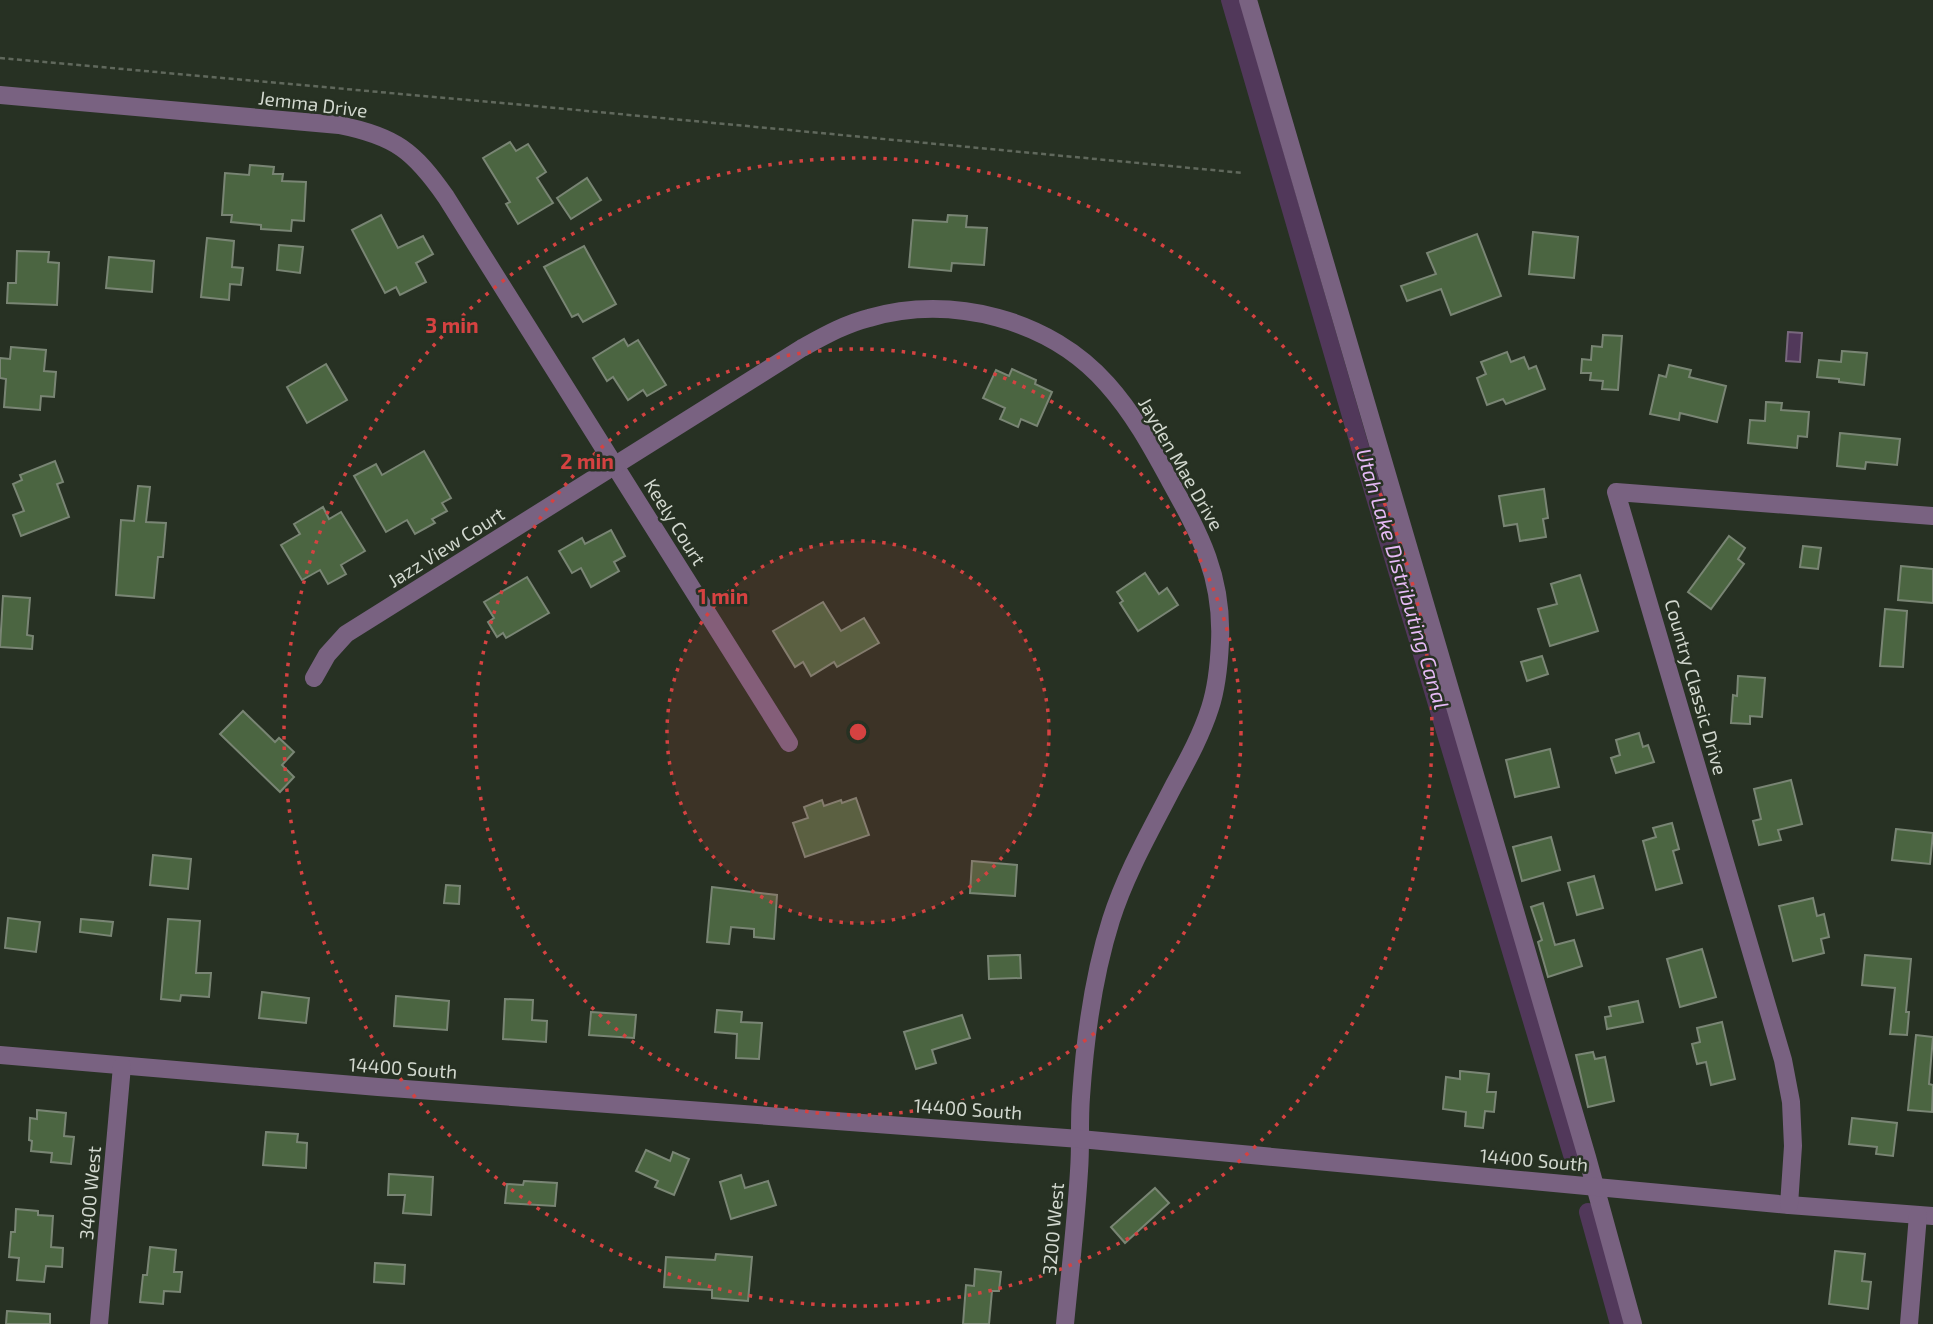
<svg xmlns="http://www.w3.org/2000/svg" width="1933" height="1324" viewBox="0 0 1933 1324" font-family="'Exo 2',sans-serif">
<style>
.water{fill:#51385a;stroke:#78687d;stroke-width:2}
.lines{fill:none;stroke-linecap:round;stroke-linejoin:round}
.canal{stroke:#51385a;stroke-width:18}
.building{fill:#4b6541;stroke:#798574;stroke-width:2}
.path{stroke:#60685c;stroke-width:2.5;stroke-dasharray:5 3.5;stroke-linecap:butt}
.minor{stroke:#796281;stroke-width:18}
.ring{fill:none;stroke:#d54241;stroke-width:3.5;stroke-dasharray:3.5 7}
.labels{text-anchor:middle;stroke-width:5;stroke-linejoin:round;paint-order:stroke}
.street-label{font-size:19px;fill:#d2d8cf;stroke:#273123}
.water-label{font-size:21px;font-style:italic;fill:#e6baf6;stroke:#273123}
.centre{fill:#d54241;stroke:#273123;stroke-width:3.5}
.ring-label{font-size:21px;text-anchor:middle;font-weight:bold;fill:#d54241;stroke:#273123;stroke-width:5;stroke-linejoin:round;paint-order:stroke}
</style>
<rect width="100%" height="100%" fill="#273123"/>
<path class="water" d="M1788,332L1802,333L1800,362L1786,361Z"/>
<g class="lines">
<g class="canal">
<path d="M1230,0L1360,447L1573,1158"/>
<path d="M1588,1212L1619,1324"/>
</g>
</g>
<g class="building">
<path d="M510,142L516,151L528,144L546,172L537,178L553,203L518,224L506,204L510,202L483,158Z"/>
<path d="M250,165L274,167L273,174H283L282,181L306,182L304,221L292,220L291,231L261,229V225L231,222L232,215H222L225,173L249,175Z"/>
<path d="M587,178L601,200L571,219L557,198Z"/>
<path d="M381,215L398,248L423,236L433,254L416,263L426,282L400,295L396,287L385,293L352,230Z"/>
<path d="M948,215L967,216L966,227L987,228L984,265L952,263L951,271L909,267L913,220L947,222Z"/>
<path d="M1533,232L1578,237L1574,278L1529,274Z"/>
<path d="M1477,234L1501,296L1451,315L1441,289L1407,301L1401,286L1436,274L1427,253Z"/>
<path d="M207,238L234,241L232,267L243,268L241,285L230,284L229,300L201,297Z"/>
<path d="M279,245L303,247L300,273L277,270Z"/>
<path d="M584,246L616,304L583,322L578,314L572,317L544,267Z"/>
<path d="M17,251L49,252L48,262L59,263L57,305L7,303L8,283H16Z"/>
<path d="M109,257L154,261L152,292L106,288Z"/>
<path d="M1603,335L1622,336L1618,390L1602,389L1603,381L1590,380L1591,373H1581L1582,359L1591,360L1592,346L1602,347Z"/>
<path d="M624,339L628,346L638,340L666,385L647,396L643,390L628,400L613,377L607,381L593,358Z"/>
<path d="M11,347L46,350L44,371L56,372L54,397L41,396L40,410L4,407L6,379L0,378V358L10,359Z"/>
<path d="M1842,351L1867,353L1864,385L1839,382V379L1817,377L1819,360L1841,362Z"/>
<path d="M1507,352L1511,362L1524,357L1529,369L1536,366L1545,389L1506,404L1503,399L1487,405L1477,378L1486,374L1481,362Z"/>
<path d="M326,364L347,400L307,423L287,387Z"/>
<path d="M1669,365L1691,370L1689,377L1726,386L1717,422L1680,413L1679,420L1650,414L1659,375L1666,377Z"/>
<path d="M1012,369L1036,380L1035,384L1052,392L1037,426L1021,419L1018,427L1000,419L1005,408L983,398L996,370L1009,376Z"/>
<path d="M1766,402L1782,403L1781,410L1809,412L1807,437L1798,436L1797,448L1748,443L1750,420L1765,421Z"/>
<path d="M1840,433L1900,439L1897,465L1866,462L1865,469L1837,466Z"/>
<path d="M424,451L451,498L442,503L447,511L432,519L435,523L415,534L407,520L386,532L354,476L376,464L382,475Z"/>
<path d="M55,461L63,482L57,484L69,517L21,536L13,515L24,511L13,484L22,480L20,475Z"/>
<path d="M138,486L150,487L146,522L166,523L163,557H158L154,598L116,595L121,520L134,521Z"/>
<path d="M1544,489L1548,518L1543,519L1546,537L1520,541L1517,524L1504,526L1499,496Z"/>
<path d="M323,507L329,519L341,512L365,551L341,565L346,574L328,584L320,570L302,580L281,545L300,534L294,524Z"/>
<path d="M611,530L625,556L614,562L619,571L591,587L581,568L572,573L559,551L582,538L585,544Z"/>
<path d="M1729,536L1745,548L1738,559L1744,564L1711,609L1688,592Z"/>
<path d="M1803,546L1821,548L1818,569L1800,567Z"/>
<path d="M1901,566L1933,569V603L1898,600Z"/>
<path d="M1145,573L1159,594L1167,588L1178,605L1138,631L1120,603L1123,601L1117,592Z"/>
<path d="M1580,575L1598,631L1550,646L1538,609L1557,604L1551,584Z"/>
<path d="M527,577L549,613L506,638L503,633L497,637L488,622L494,618L484,602Z"/>
<path d="M3,596L30,598L27,635L33,636L32,649L0,647Z"/>
<path d="M823,602L841,631L864,618L879,643L837,667L834,662L811,676L803,662L795,667L773,631Z"/>
<path d="M1885,609L1907,611L1903,667L1880,666Z"/>
<path d="M1542,656L1548,674L1527,681L1521,662Z"/>
<path d="M1738,676L1765,678L1762,717L1750,716V724L1731,723L1733,695L1737,696Z"/>
<path d="M243,711L275,742L279,738L294,752L282,765L294,777L280,792L220,734Z"/>
<path d="M1639,733L1643,747L1648,745L1654,762L1616,773L1611,758L1620,755L1616,740Z"/>
<path d="M1550,749L1559,787L1515,797L1506,760Z"/>
<path d="M1791,780L1802,824L1778,830L1781,840L1759,845L1753,821L1761,819L1754,789Z"/>
<path d="M856,798L869,835L805,857L793,823L808,818L804,807L822,800L824,806L841,800L842,803Z"/>
<path d="M1672,823L1679,849L1673,851L1682,883L1656,890L1643,841L1656,837L1653,828Z"/>
<path d="M1896,829L1933,833L1930,864L1892,860Z"/>
<path d="M1551,837L1560,870L1522,881L1513,847Z"/>
<path d="M153,855L191,859L188,889L150,885Z"/>
<path d="M972,861L1017,865L1015,896L970,893Z"/>
<path d="M1594,876L1603,908L1577,915L1568,883Z"/>
<path d="M446,885L460,886L459,904L444,903Z"/>
<path d="M712,887L777,895L774,939L754,937V929L731,927L729,944L707,942Z"/>
<path d="M1813,898L1817,916L1824,914L1829,937L1821,939L1824,953L1793,961L1779,906Z"/>
<path d="M1543,903L1555,945L1574,940L1582,966L1548,977L1538,942L1542,940L1531,907Z"/>
<path d="M8,918L40,922L36,952L5,948Z"/>
<path d="M81,919L113,922L111,936L80,932Z"/>
<path d="M168,919L200,921L196,973H211L209,997L181,995L180,1001L161,999Z"/>
<path d="M1702,949L1716,997L1680,1007L1667,959Z"/>
<path d="M1020,955L1021,978L989,979L988,956Z"/>
<path d="M1865,955L1911,959L1906,1012H1909L1907,1035L1890,1034L1895,988L1862,985Z"/>
<path d="M262,992L309,998L306,1023L259,1018Z"/>
<path d="M396,996L449,1001L447,1030L394,1026Z"/>
<path d="M505,999L533,1000L532,1020L547,1021L546,1042L503,1039Z"/>
<path d="M1638,1001L1643,1022L1607,1029L1605,1017L1611,1016L1609,1007Z"/>
<path d="M717,1010L742,1012L741,1022L762,1023L759,1059L736,1058L737,1034L715,1032Z"/>
<path d="M591,1012L636,1015L634,1038L589,1035Z"/>
<path d="M962,1015L970,1038L932,1050L936,1063L916,1069L904,1032Z"/>
<path d="M1722,1022L1735,1079L1711,1085L1706,1062L1697,1064L1692,1044L1700,1042L1697,1028Z"/>
<path d="M1916,1035L1933,1037L1929,1084L1933,1085L1932,1112L1908,1110Z"/>
<path d="M1593,1052L1595,1059L1605,1057L1614,1101L1588,1107L1576,1055Z"/>
<path d="M1460,1071L1489,1074L1487,1092H1496L1494,1112L1485,1111L1483,1128L1465,1126L1466,1112L1443,1109L1446,1077L1460,1079Z"/>
<path d="M37,1110L66,1113L64,1136L74,1137L71,1164L51,1162L52,1153L31,1151L32,1141L29,1140L30,1118L37,1119Z"/>
<path d="M1852,1118L1897,1123L1893,1156L1876,1154L1877,1147L1849,1144Z"/>
<path d="M266,1132L298,1134L297,1142L307,1143L306,1168L263,1165Z"/>
<path d="M646,1150L670,1161L673,1152L689,1159L674,1195L655,1187L658,1181L636,1171Z"/>
<path d="M389,1174L433,1177L431,1215L403,1213L405,1195H388Z"/>
<path d="M741,1175L745,1188L768,1181L776,1205L731,1219L720,1182Z"/>
<path d="M524,1181L557,1183L555,1206L505,1203L507,1184L523,1185Z"/>
<path d="M1155,1188L1169,1203L1125,1243L1111,1227Z"/>
<path d="M16,1209L38,1211V1215L53,1216L51,1247L63,1248L62,1267L46,1266L44,1282L17,1280L19,1258L9,1257L11,1232H15Z"/>
<path d="M150,1247L176,1250L174,1272H182L180,1292L164,1291L163,1304L140,1302L143,1275H147Z"/>
<path d="M1835,1251L1865,1254L1862,1281L1871,1282L1868,1309L1829,1304Z"/>
<path d="M716,1254L752,1257L748,1301L712,1298V1290L664,1287L666,1257L715,1260Z"/>
<path d="M375,1263L405,1265L404,1284L374,1282Z"/>
<path d="M975,1269L1001,1272L999,1291H992L989,1324H963L966,1285L974,1286Z"/>
<path d="M7,1311L50,1314V1324H6Z"/>
</g>
<g class="lines">
<path class="path" d="M0,58L524,105L1244,173"/>
<g class="minor">
<path d="M1248,0L1587,1157L1633,1324"/>
<path d="M0,95L339,125C395,136 414,151 446,197L789,743"/>
<path d="M314,678L327,655L346,634L802,348C824,336 845,324 869,318C951,294 1050,319 1107,384C1133,413 1151,446 1169,479C1200,535 1223,576 1220,642C1219,664 1217,687 1210,708C1201,736 1187,761 1173,787C1151,830 1126,873 1111,920C1093,977 1085,1038 1081,1097C1079,1122 1081,1146 1079,1171C1076,1222 1070,1273 1065,1324"/>
<path d="M0,1055L378,1087L1080,1139L1789,1205L1933,1216"/>
<path d="M1789,1205L1793,1146L1791,1102L1783,1060L1616,492L1933,516"/>
<path d="M99,1324L122,1066"/>
<path d="M1909,1324L1918,1215"/>
</g>
</g>
<circle cx="858" cy="732" r="191" fill="#d54241" fill-opacity=".12"/>
<g class="ring">
<circle cx="858" cy="732" r="191"/>
<circle cx="858" cy="732" r="383"/>
<circle cx="858" cy="732" r="574"/>
</g>
<g class="labels">
<g class="street-label">
<text transform="translate(313 104) rotate(7)" y="7">Jemma Drive</text>
<text transform="translate(1181 464) rotate(60)" y="7">Jayden Mae Drive</text>
<text transform="translate(675 522) rotate(58)" y="7">Keely Court</text>
<text transform="translate(446 547) rotate(-32)" y="7">Jazz View Court</text>
<text transform="translate(1696 687) rotate(74)" y="7">Country Classic Drive</text>
<text transform="translate(403 1068) rotate(4)" y="7">14400 South</text>
<text transform="translate(968 1109) rotate(4)" y="7">14400 South</text>
<text transform="translate(1534 1160) rotate(5)" y="7">14400 South</text>
<text transform="translate(90 1193) rotate(-85)" y="7">3400 West</text>
<text transform="translate(1053 1229) rotate(-85)" y="7">3200 West</text>
</g>
<g class="water-label">
<text transform="translate(1402 579) rotate(73)" y="7">Utah Lake Distributing Canal</text>
</g>
</g>
<circle cx="858" cy="732" r="10" class="centre"/>
<g class="ring-label">
<text x="452" y="333">3 min</text>
<text x="587" y="469">2 min</text>
<text x="723" y="604">1 min</text>
</g>
</svg>
